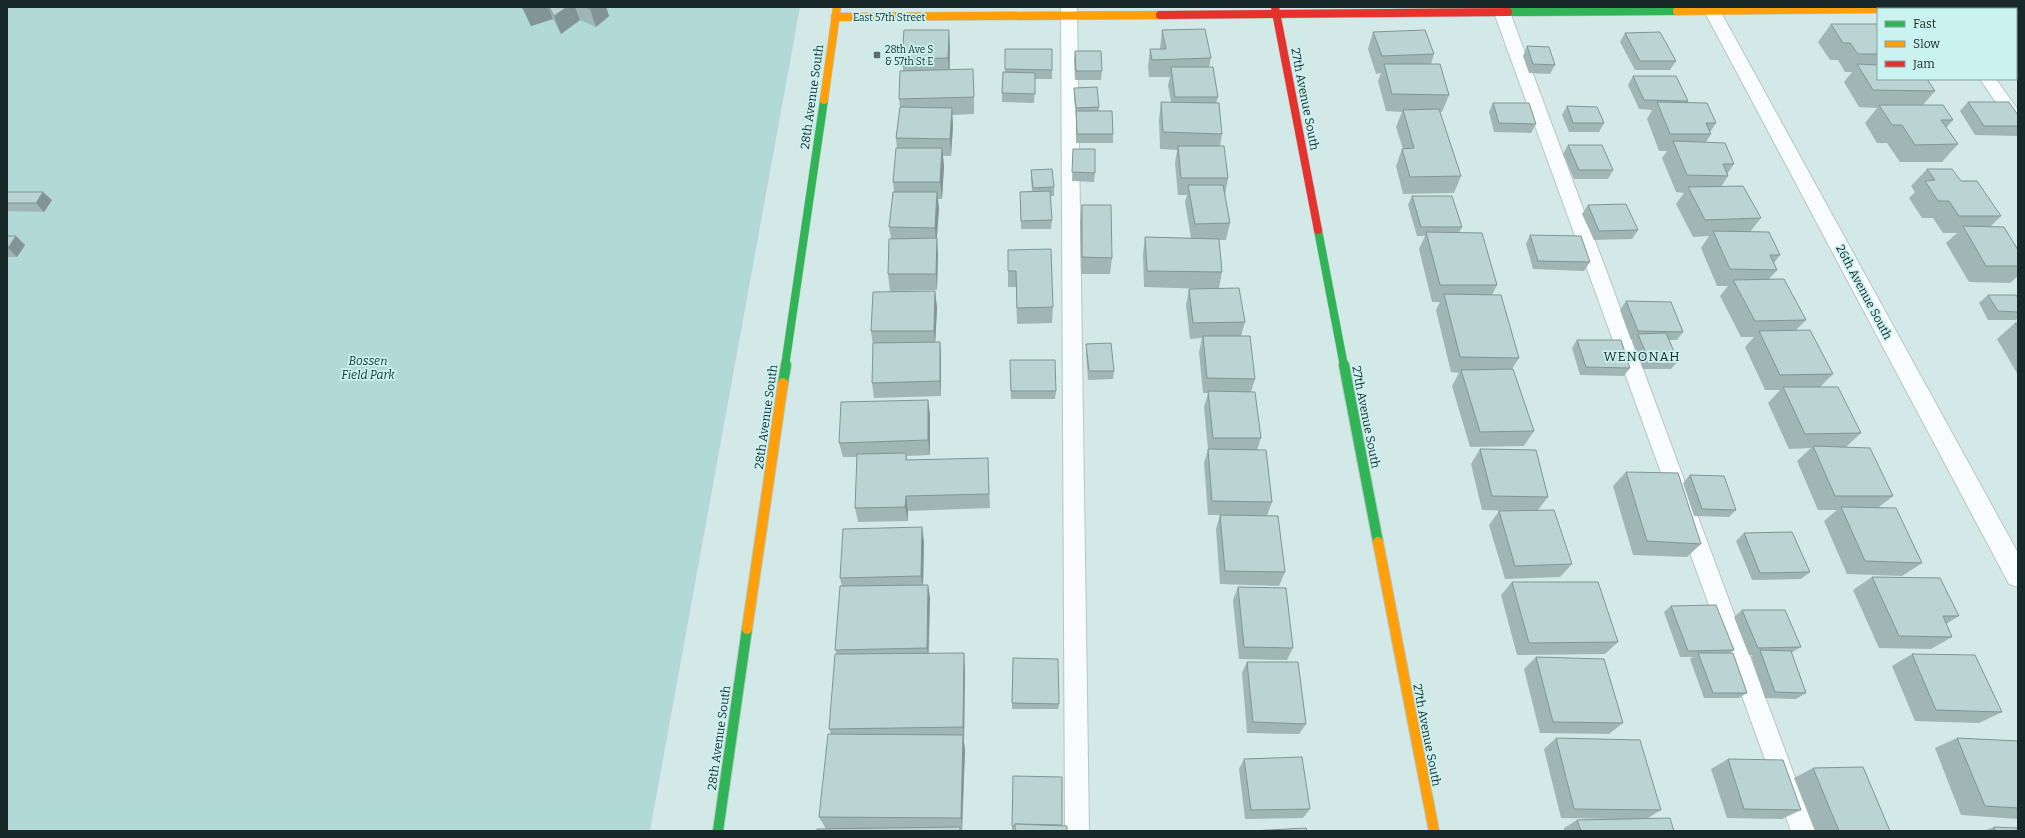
<svg xmlns="http://www.w3.org/2000/svg" width="2025" height="838" viewBox="0 0 2025 838" font-family="Bitter,serif">
<style>
.green{fill:#b0d9d8}
.lines{fill:none;stroke-linecap:round;stroke-linejoin:round}
.lane-casing{stroke:#b5c6c5;stroke-width:2}
.street-casing{stroke:#b5c6c5;stroke-width:2}
.fast-far1-casing{stroke:#b5c6c5;stroke-width:9}
.fast-casing{stroke:#b5c6c5;stroke-width:12}
.slow-far1-casing{stroke:#b5c6c5;stroke-width:9}
.slow-casing{stroke:#b5c6c5;stroke-width:12}
.jam-casing{stroke:#b5c6c5;stroke-width:9}
.lane{fill:#f8fcfc;fill-rule:evenodd}
.street{fill:#f8fcfc;fill-rule:evenodd}
.fast-far1{stroke:#30b455;stroke-width:8}
.fast{stroke:#30b455;stroke-width:10}
.slow-far1{stroke:#ff9f0a;stroke-width:8}
.slow{stroke:#ff9f0a;stroke-width:10}
.jam{stroke:#e5322d;stroke-width:8}
.wall{fill:#9fb6b5}
.shaded-wall{fill:#829494}
.building{fill:#b9d4d3;stroke:#829494}
.poi-dot{fill:#5a6c6b;stroke:#caf2f0;stroke-width:1.5}
.labels{text-anchor:middle;stroke-width:3.5;stroke-linejoin:round;paint-order:stroke}
.far-street-label{font-size:10px;fill:#192828;stroke:#caf2f0}
.far-poi-label{font-size:10px;fill:#192828;stroke:#caf2f0;text-anchor:start}
.street-label{font-size:12px;fill:#192828;stroke:#caf2f0}
.park-label{font-size:12px;font-style:italic;fill:#0a3635;stroke:#caf2f0}
.neighbourhood-label{font-size:13px;letter-spacing:1px;fill:#192828;stroke:#caf2f0}
</style>
<rect width="100%" height="100%" fill="#d3e9e8"/>
<path class="green" d="M7,7H800L650,831H7Z"/>
<g class="lines">
<g class="lane-casing">
<g id="lane">
<path d="M1061,7H1077L1089,831H1065Z"/>
<path d="M1492,7H1508L1815,831H1791Z"/>
<path d="M1980,79H1996L2018,110V128L2012,126Z"/>
</g>
</g>
<g class="street-casing">
<g id="street">
<path d="M1702,7H1718L2018,553V587L2009,584Z"/>
<path d="M1904,7H2018V13H2016V9H1903Z"/>
</g>
</g>
<g class="fast-far1-casing">
<g id="fast-far1">
<path d="M1508,12L1677,11"/>
<path d="M1318,230L1344,366"/>
<path d="M785,366L824,100"/>
</g>
</g>
<g class="fast-casing">
<g id="fast">
<path d="M1344,365L1378,542"/>
<path d="M783,383L786,365"/>
<path d="M718,831L747,629"/>
</g>
</g>
<g class="slow-far1-casing">
<g id="slow-far1">
<path d="M1677,11L1878,9"/>
<path d="M835,17L1160,15"/>
<path d="M824,100L837,7"/>
</g>
</g>
<g class="slow-casing">
<g id="slow">
<path d="M1378,542L1434,831"/>
<path d="M747,629L783,383"/>
</g>
</g>
<g class="jam-casing">
<g id="jam">
<path d="M1275,7L1318,230"/>
<path d="M1160,15L1508,12"/>
</g>
</g>
<use href="#lane" class="lane"/>
<use href="#street" class="street"/>
<use href="#fast-far1" class="fast-far1"/>
<use href="#fast" class="fast"/>
<use href="#slow-far1" class="slow-far1"/>
<use href="#slow" class="slow"/>
<use href="#jam" class="jam"/>
</g>
<g class="wall">
<path d="M522,7H606L609,16L596,27L580,20L561,34L553,19L531,26Z"/>
<path d="M1831,24L1878,25V79L1935,91L1923,105L1953,120L1946,128L1958,144L1942,162H1900L1887,143H1877L1865,123L1877,108L1859,107L1844,82L1852,72H1845L1838,60H1830L1818,42Z"/>
<path d="M1162,30L1211,58L1209,67L1218,97L1216,103L1222,134L1220,146L1228,178L1225,195L1230,223L1226,240H1219L1222,272L1219,288L1245,322L1241,336L1255,379L1251,392L1261,438L1257,450L1272,502L1267,516L1285,572L1279,586L1220,584L1216,529L1220,515H1226H1208L1204,463L1208,449L1204,407L1208,393H1203L1199,352L1202,338L1190,339L1186,305L1189,289H1208L1144,287L1143,254L1145,237L1191,238L1185,202L1187,195H1178L1175,163L1177,150L1160,149L1159,120L1161,102H1171L1168,85L1170,77H1149L1148,67L1150,49H1160Z"/>
<path d="M1373,32L1434,54L1431,64L1449,95L1442,112H1440L1461,176L1454,193L1403,194L1396,166L1402,149H1403L1396,127L1402,112L1386,111L1378,81L1381,73L1376,74L1368,49Z"/>
<path d="M1625,33L1676,61L1670,70H1635L1620,42Z"/>
<path d="M2016,41L2018,44V67H2016Z"/>
<path d="M1527,46L1555,65L1550,74L1529,73L1523,56Z"/>
<path d="M950,47V70L974,87V114L952,115L953,125L951,156H943L944,166L942,199H938L939,209L937,238L938,255L937,290L890,291L888,274L891,239L889,227L894,192L893,182L897,148L896,138L900,107L899,99L903,71L902,59Z"/>
<path d="M1005,49H1052V79H1035L1034,103L1002,102V93L1005,72Z"/>
<path d="M1075,51L1102,71L1101,80H1075L1074,60Z"/>
<path d="M1633,76L1688,101L1687,103L1716,123L1710,132L1711,134L1706,142L1734,164L1727,174L1728,176L1721,187L1761,218L1750,232L1780,255L1774,263L1777,270L1769,279L1806,320L1796,330L1833,374L1820,387L1861,433L1846,447L1893,496L1879,507L1922,563L1902,576L1847,574L1824,521L1837,510H1818L1797,461L1811,448L1789,449L1768,403L1780,390H1765L1745,347L1754,337H1741L1720,296L1728,286H1717L1701,248L1709,236L1693,237L1676,204L1684,193L1676,192L1662,158L1667,151H1659L1647,119L1652,110L1639,109L1628,85Z"/>
<path d="M1074,88L1099,107V111L1113,134V143H1076V117L1074,97Z"/>
<path d="M1968,102L2018,115V135L2017,136L1975,135L1960,111Z"/>
<path d="M1493,103L1536,124L1531,133L1494,132L1489,112Z"/>
<path d="M1567,106L1604,123L1599,132H1569L1562,115Z"/>
<path d="M1568,145L1613,170L1608,179H1574L1563,154Z"/>
<path d="M1073,158L1095,173L1094,182L1072,181Z"/>
<path d="M1927,169L1961,181L2001,216L1990,227L2018,250V276L2010,283L1969,282L1946,243L1957,233H1943L1933,218H1922L1909,198L1915,192L1911,186Z"/>
<path d="M1031,170L1054,187V196H1050L1052,220L1051,229H1021L1020,192L1032,191L1031,179Z"/>
<path d="M7,192L52,200L44,212L7,211Z"/>
<path d="M1412,196L1462,227L1459,233L1497,285L1492,295L1519,358L1512,369L1534,431L1524,446L1470,447L1452,386L1459,373L1451,372L1436,310L1440,302H1432L1419,249L1425,236H1417L1408,205Z"/>
<path d="M1082,205L1112,258L1110,274H1081L1080,222Z"/>
<path d="M1588,205L1638,230L1632,239L1594,240L1582,214Z"/>
<path d="M1530,235L1590,262L1584,271L1533,269L1526,244Z"/>
<path d="M7,236L25,245L17,257H7Z"/>
<path d="M1008,250L1053,307L1052,323L1017,324L1016,287H1008Z"/>
<path d="M935,291L937,308L935,342H940L941,358V396L874,398L872,383L873,346L871,331Z"/>
<path d="M1988,295L2018,298V318L2016,320H1988L1979,303Z"/>
<path d="M1626,301L1683,332L1677,340H1669L1678,361L1671,369H1643L1632,342L1633,340H1631L1620,310Z"/>
<path d="M2015,323H2018V375L1997,339Z"/>
<path d="M1577,340L1630,368L1624,376L1580,375L1572,348Z"/>
<path d="M1086,344L1114,371L1113,379L1088,380L1086,352Z"/>
<path d="M1010,360L1056,391L1055,399H1011Z"/>
<path d="M928,400L930,415V455L907,456V460L988,458L990,508L908,511V521L858,522L855,508L857,457H843L839,443Z"/>
<path d="M1480,449L1548,497L1538,510L1572,564L1560,577L1505,579L1489,525L1499,511H1511L1482,510L1471,464Z"/>
<path d="M1626,472L1701,544L1687,557L1633,555L1613,486Z"/>
<path d="M1690,475L1736,510L1729,517L1694,516L1683,483Z"/>
<path d="M1744,533L1810,572L1801,579L1752,580L1736,541Z"/>
<path d="M924,541L923,585H928L930,598L929,653L965,669L964,742L965,750L962,830L826,829L819,817L831,734L829,729L837,654L835,650L842,586L840,578Z"/>
<path d="M1872,577L1959,616L1946,624L1952,637L1931,649L1879,648L1853,590Z"/>
<path d="M1512,582L1618,642L1605,654L1517,655L1501,595Z"/>
<path d="M1238,587L1293,648L1287,660L1239,659L1233,600Z"/>
<path d="M1671,606L1734,650L1730,653L1747,693L1739,698H1704L1690,659L1693,657H1680L1664,612Z"/>
<path d="M1742,610L1801,647L1791,653L1806,693L1796,699L1765,698L1751,656L1753,655H1749L1734,617Z"/>
<path d="M1912,654L2002,712L1979,723L1915,721L1892,666Z"/>
<path d="M1536,657L1623,723L1609,734L1540,733L1524,669Z"/>
<path d="M1013,658L1059,704L1058,709H1012Z"/>
<path d="M1247,662L1306,724L1299,734L1247,733L1242,673Z"/>
<path d="M1556,738L1661,810L1648,818L1674,831H1564V828L1577,820L1617,819L1561,818L1544,749Z"/>
<path d="M1957,738L2018,741V819L1961,815L1935,748Z"/>
<path d="M1244,759L1310,809L1303,818L1245,819L1239,769Z"/>
<path d="M1728,759L1801,810L1782,819L1727,818L1711,769Z"/>
<path d="M1813,768L1890,831H1815L1794,778Z"/>
<path d="M1013,776L1015,830H1012Z"/>
<path d="M1994,827L2018,831H1983Z"/>
</g>
<g class="shaded-wall">
<path d="M529,7H548L553,19L531,26L523,9Z"/>
<path d="M567,7H575L580,20L561,34L554,16Z"/>
<path d="M592,7H606L609,16L596,27L590,9Z"/>
<path d="M949,30L950,47L949,76L948,58Z"/>
<path d="M952,108L953,125L951,156L950,139Z"/>
<path d="M942,148L944,166L942,199L940,182Z"/>
<path d="M43,192L52,200L44,212L36,203Z"/>
<path d="M937,192L939,209L936,245L935,228Z"/>
<path d="M16,236L25,245L17,257L8,248Z"/>
<path d="M937,238L938,255L937,290L936,274Z"/>
<path d="M935,291L937,308L935,347L934,331Z"/>
<path d="M940,342L941,358V396L940,381Z"/>
<path d="M928,400L930,415V455L928,440Z"/>
<path d="M906,496L908,511V521L905,507Z"/>
<path d="M922,527L924,541L923,589L921,576Z"/>
<path d="M928,585L930,598L928,660L927,648Z"/>
<path d="M964,653L965,669L964,742L963,727Z"/>
<path d="M963,735L965,750L962,830L961,818Z"/>
</g>
<g class="building">
<path d="M522,7H529L523,9Z"/>
<path d="M549,7H567L554,16Z"/>
<path d="M585,7H592L590,9Z"/>
<path d="M1831,24H1877L1878,25V54H1858L1850,43H1843Z"/>
<path d="M1205,29L1211,58L1152,60L1150,49H1166L1162,30Z"/>
<path d="M904,30H949L948,58L902,59Z"/>
<path d="M1425,30L1434,54L1382,56L1373,32Z"/>
<path d="M1660,32L1676,61H1640L1625,33Z"/>
<path d="M2016,41L2018,44V58H2016Z"/>
<path d="M1527,46L1549,47L1555,65L1533,64Z"/>
<path d="M1005,49H1052V70L1005,69Z"/>
<path d="M1075,51H1101L1102,71H1076Z"/>
<path d="M1384,64H1440L1449,95L1392,94Z"/>
<path d="M1857,64L1878,65V79H1927L1935,91L1873,90Z"/>
<path d="M1171,67H1213L1218,97H1175Z"/>
<path d="M973,69L974,97L899,99L900,71Z"/>
<path d="M1003,72L1035,73V94L1002,93Z"/>
<path d="M1633,76H1676L1688,101L1644,100Z"/>
<path d="M1097,87L1099,107L1076,108L1074,88Z"/>
<path d="M1161,102L1219,103L1222,134L1163,132Z"/>
<path d="M1657,102L1707,103L1716,123H1706L1711,134H1670Z"/>
<path d="M1968,102H2009L2018,115V126H1984Z"/>
<path d="M1493,103H1529L1536,124L1499,123Z"/>
<path d="M1879,105H1943L1953,120H1941L1958,144L1915,145L1902,125H1892Z"/>
<path d="M1567,106L1597,107L1604,123H1573Z"/>
<path d="M900,107L952,108L950,139L896,138Z"/>
<path d="M1439,109L1461,176L1410,177L1402,149L1414,148L1403,110Z"/>
<path d="M1076,111H1112L1113,134H1077Z"/>
<path d="M1673,141L1725,143L1734,164H1723L1728,176L1687,175Z"/>
<path d="M1568,145H1602L1613,170H1579Z"/>
<path d="M1178,146H1224L1228,178H1181Z"/>
<path d="M896,148H942L940,182H893Z"/>
<path d="M1073,149H1095V173L1072,172Z"/>
<path d="M1052,169L1054,187L1033,188L1031,170Z"/>
<path d="M1927,169H1952L1961,181H1977L2001,216H1959L1949,201H1938L1925,181L1935,180Z"/>
<path d="M1188,185H1223L1230,223L1195,224Z"/>
<path d="M1743,186L1761,218L1705,220L1688,187Z"/>
<path d="M1050,191L1052,220L1021,221L1020,192Z"/>
<path d="M7,192H43L36,203H7Z"/>
<path d="M893,192H937L935,228L889,227Z"/>
<path d="M1412,196H1452L1462,227H1421Z"/>
<path d="M1626,204L1638,230L1599,231L1588,205Z"/>
<path d="M1082,205H1111L1112,258L1082,257Z"/>
<path d="M1963,226L2004,227L2018,250V266H1986Z"/>
<path d="M1713,231L1769,232L1780,255H1770L1777,270L1730,269Z"/>
<path d="M1426,232L1482,233L1497,285H1440Z"/>
<path d="M1530,235L1581,236L1590,262L1538,261Z"/>
<path d="M7,236H16L8,248H7Z"/>
<path d="M1145,237L1219,239L1222,272L1147,271Z"/>
<path d="M937,238L936,274H888L889,239Z"/>
<path d="M1051,249L1053,307L1017,308L1016,271H1008V250Z"/>
<path d="M1784,279L1806,320L1755,321L1733,280Z"/>
<path d="M1239,288L1245,322L1193,323L1189,289Z"/>
<path d="M935,291L934,331H871L873,292Z"/>
<path d="M1444,294L1501,295L1519,358L1460,357Z"/>
<path d="M1988,295H2016L2018,298V312L1998,311Z"/>
<path d="M1626,301L1671,302L1683,332L1638,331Z"/>
<path d="M2015,323H2018V327Z"/>
<path d="M1810,330L1833,374L1780,375L1759,331Z"/>
<path d="M1666,333L1678,361H1649L1638,334Z"/>
<path d="M1203,336H1250L1255,379L1207,378Z"/>
<path d="M1577,340H1621L1630,368L1586,367Z"/>
<path d="M940,342V381L872,383L873,343Z"/>
<path d="M1111,343L1114,371H1089L1086,344Z"/>
<path d="M1010,360H1055L1056,391H1011Z"/>
<path d="M1513,369L1534,431L1480,432L1461,370Z"/>
<path d="M1783,387H1838L1861,433L1805,434Z"/>
<path d="M1208,391L1255,392L1261,438H1213Z"/>
<path d="M928,400V440L839,443L841,402Z"/>
<path d="M1813,446L1870,448L1893,496H1835Z"/>
<path d="M1208,449L1266,450L1272,502L1212,501Z"/>
<path d="M1480,449L1536,450L1548,497L1492,496Z"/>
<path d="M906,453V460L988,458L989,494L906,496L905,507L855,508L857,454Z"/>
<path d="M1626,472L1678,473L1701,544L1647,541Z"/>
<path d="M1690,475L1724,476L1736,510L1702,509Z"/>
<path d="M1841,507L1896,508L1922,563L1865,561Z"/>
<path d="M1554,510L1572,564L1515,566L1499,511Z"/>
<path d="M1220,515L1278,516L1285,572L1225,571Z"/>
<path d="M922,527L921,576L840,578L843,529Z"/>
<path d="M1792,532L1810,572L1760,573L1744,533Z"/>
<path d="M1872,577L1940,578L1959,616H1943L1952,637L1899,636Z"/>
<path d="M1512,582H1598L1618,642L1529,643Z"/>
<path d="M928,585L927,648L835,650L840,586Z"/>
<path d="M1238,587L1286,588L1293,648L1244,647Z"/>
<path d="M1716,605L1734,650L1688,651L1671,606Z"/>
<path d="M1742,610H1785L1801,647L1758,648Z"/>
<path d="M1760,650L1791,651L1806,693L1775,692Z"/>
<path d="M964,653L963,727L829,729L835,654Z"/>
<path d="M1698,653H1733L1747,693H1713Z"/>
<path d="M1912,654L1975,655L2002,712L1936,710Z"/>
<path d="M1536,657L1604,659L1623,723L1553,722Z"/>
<path d="M1013,658L1058,659L1059,704L1012,703Z"/>
<path d="M1247,662H1298L1306,724L1253,722Z"/>
<path d="M828,734L963,735L961,818L819,817Z"/>
<path d="M1556,738L1640,740L1661,810L1574,809Z"/>
<path d="M1957,738L2018,741V808L1985,806Z"/>
<path d="M1302,757L1310,809L1251,810L1244,759Z"/>
<path d="M1728,759L1783,760L1801,810L1744,809Z"/>
<path d="M1863,767L1890,831H1839L1813,768Z"/>
<path d="M1013,776L1062,777V825L1015,824V826H1012Z"/>
<path d="M1670,818L1674,831H1581L1577,820Z"/>
<path d="M1015,824L1067,826V831H1015Z"/>
<path d="M960,827V831H817V829Z"/>
<path d="M1994,827L2018,828V831H1995Z"/>
<path d="M1306,828L1307,831H1251Z"/>
</g>
<rect class="poi-dot" x="873" y="51" width="8" height="8" rx="2"/>
<g class="labels">
<g class="far-street-label">
<text x="889" y="21">East 57th Street</text>
</g>
<g class="far-poi-label">
<text x="885" y="53">28th Ave S<tspan x="885" dy="12">&amp; 57th St E</tspan></text>
</g>
<g class="street-label">
<text transform="translate(812 97) rotate(-82)" y="4">28th Avenue South</text>
<text transform="translate(1305 99) rotate(79)" y="4">27th Avenue South</text>
<text transform="translate(1864 292) rotate(62)" y="4">26th Avenue South</text>
<text transform="translate(766 417) rotate(-82)" y="4">28th Avenue South</text>
<text transform="translate(1366 417) rotate(79)" y="4">27th Avenue South</text>
<text transform="translate(1427 735) rotate(79)" y="4">27th Avenue South</text>
<text transform="translate(719 738) rotate(-82)" y="4">28th Avenue South</text>
</g>
<g class="park-label">
<text x="368" y="365">Bossen<tspan x="368" dy="14">Field Park</tspan></text>
</g>
<g class="neighbourhood-label">
<text x="1642" y="361">WENONAH</text>
</g>
</g>
<rect width="2025" height="838" fill="none" stroke="#192828" stroke-width="16"/>
<rect x="1877" y="8" width="140" height="72" fill="#caf2f0" stroke="#83a1a0"/>
<rect x="1885" y="21" width="20" height="6" fill="#30b455" stroke="#83a1a0"/>
<text x="1913" y="28" font-size="12" fill="#192828">Fast</text>
<rect x="1885" y="41" width="20" height="6" fill="#ff9f0a" stroke="#83a1a0"/>
<text x="1913" y="48" font-size="12" fill="#192828">Slow</text>
<rect x="1885" y="61" width="20" height="6" fill="#e5322d" stroke="#83a1a0"/>
<text x="1913" y="68" font-size="12" fill="#192828">Jam</text>
</svg>
